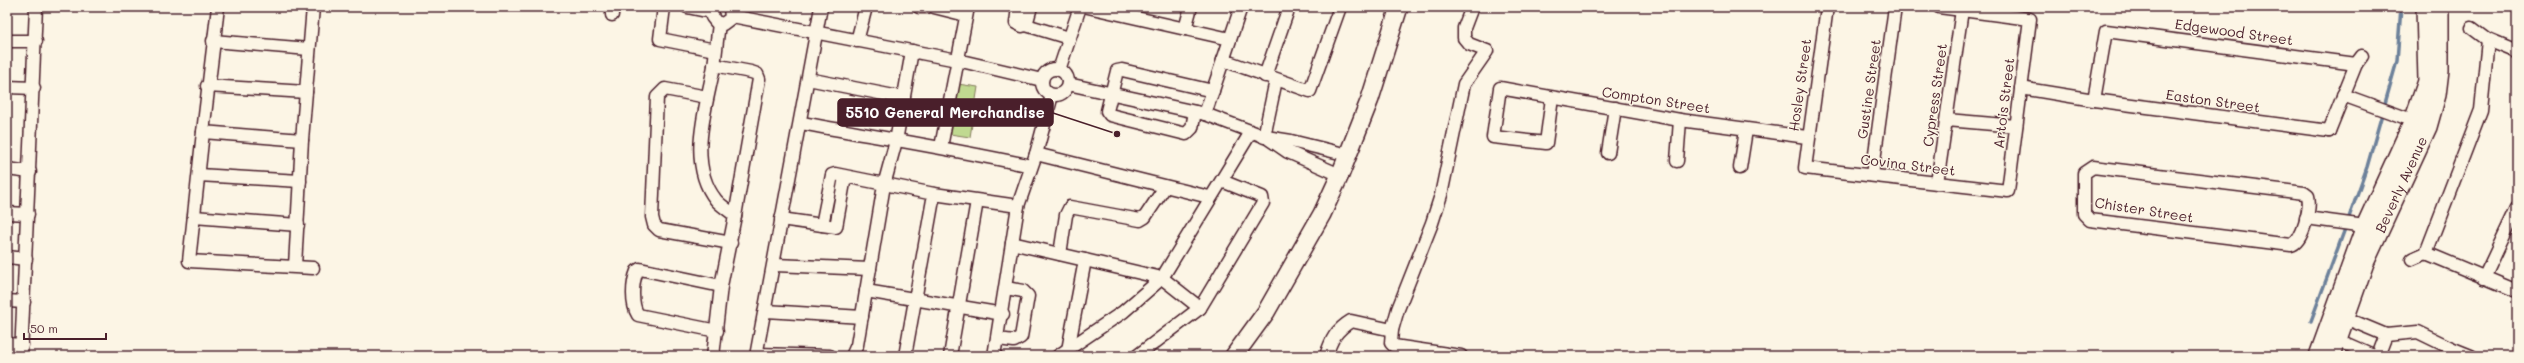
<svg xmlns="http://www.w3.org/2000/svg" width="2524" height="363" viewBox="0 0 2524 363" font-family="Mali,sans-serif">
<style>
.green{fill:#c0d990;stroke:#857c5e}
.lines{fill:none;stroke-linecap:round;stroke-linejoin:round}
.stream{stroke:#6d819a;stroke-width:3.5}
.street-casing{stroke:#4a1f2b;stroke-width:15}
.secondary-casing{stroke:#4a1f2b;stroke-width:20}
.street{stroke:#fcf5e5;stroke-width:12}
.secondary{stroke:#fcf5e5;stroke-width:17}
.labels{text-anchor:middle;stroke-width:3;stroke-linejoin:round;paint-order:stroke}
.street-label{font-size:14px;fill:#4a1f2b;stroke:#fcf5e5}
.leader{fill:none;stroke:#4a1f2b;stroke-width:1.5}
.callout-dot{fill:#4a1f2b;stroke:#fcf5e5;stroke-width:1.5}
.callout{fill:#4a1f2b;stroke:#4a1f2b;stroke-width:1.5}
.callout-label{font-size:15px;text-anchor:middle;font-weight:bold;fill:#fff}
</style>
<rect width="100%" height="100%" fill="#fcf5e5"/>
<filter id="ink" filterUnits="userSpaceOnUse"><feTurbulence type="fractalNoise" baseFrequency=".025" numOctaves="2"/><feDisplacementMap in="SourceGraphic" scale="8" xChannelSelector="R" yChannelSelector="G"/><feConvolveMatrix kernelMatrix="1 2 1 2 8 2 1 2 1" color-interpolation-filters="sRGB"/></filter>
<g filter="url(#ink)">
<path class="green" d="M951,83L978,87L970,137L943,133Z"/>
<g class="lines">
<g class="stream">
<path d="M2348,220L2367,167L2397,61L2401,7"/>
<path d="M2311,321L2346,226"/>
</g>
<g class="street-casing">
<g id="street">
<path d="M218,7L203,132L302,140"/>
<path d="M612,7V15"/>
<path d="M664,7L660,39L715,50"/>
<path d="M687,7L711,12"/>
<path d="M713,7L712,17L716,22L723,24L731,18L730,7"/>
<path d="M919,7H927"/>
<path d="M934,7L966,15"/>
<path d="M1018,7L1016,23L1022,26L1026,25L1031,7"/>
<path d="M1088,7L1230,39"/>
<path d="M1827,7L1805,168L2008,191L2030,19L1939,7"/>
<path d="M732,16L957,60L1042,80"/>
<path d="M1026,25L1069,38"/>
<path d="M1185,29L1191,7"/>
<path d="M2488,40L2517,52"/>
<path d="M7,41H36"/>
<path d="M213,41L309,49"/>
<path d="M857,41L866,7"/>
<path d="M1223,60L1310,91L1340,7"/>
<path d="M714,65L751,72L757,74L759,79L735,216"/>
<circle cx="1055" cy="82" r="13"/>
<path d="M1059,70L1080,7"/>
<path d="M1265,76L1289,7"/>
<path d="M808,79L904,98"/>
<path d="M1068,84L1205,114L1266,137L1291,141L1348,155"/>
<path d="M207,86L306,92"/>
<path d="M7,87L34,88"/>
<path d="M2021,88L2094,100L2329,131"/>
<path d="M2343,95L2420,123"/>
<path d="M707,97L665,89L657,97L652,217L654,225L659,230L731,243"/>
<path d="M1552,98L1546,143L1493,137L1500,88L1680,120L1807,137"/>
<path d="M2094,100L2106,31L2356,64"/>
<path d="M1195,112L1192,128L1186,134L1110,115L1107,111L1117,71L1122,70L1213,91"/>
<path d="M1205,114L1241,7"/>
<path d="M1947,120L2016,126"/>
<path d="M801,123C877,137 954,149 1031,166"/>
<path d="M2329,131L2356,64L2362,56"/>
<path d="M203,132L189,261L313,268"/>
<path d="M1264,137L1276,80"/>
<path d="M1269,139L1288,152L1340,175"/>
<path d="M941,147L968,7"/>
<path d="M1608,153L1615,108"/>
<path d="M1036,154L1209,197"/>
<path d="M1677,161L1680,120"/>
<path d="M2093,167L2304,193L2308,196C2311,207 2303,242 2291,245L2090,220L2084,214V173Z"/>
<path d="M1740,168L1746,130"/>
<path d="M7,169L30,172"/>
<path d="M199,175L300,181"/>
<path d="M1872,175L1895,7"/>
<path d="M1937,183L1962,10"/>
<path d="M7,213L28,214"/>
<path d="M194,217L298,225"/>
<path d="M2306,218L2365,226"/>
<path d="M781,219L836,227L845,177"/>
<path d="M822,225L832,175L835,174L934,194L1018,206"/>
<path d="M1012,243L1162,278L1200,308"/>
<path d="M2426,253L2517,291"/>
<path d="M1060,254L1066,215L1070,207L1140,220L1145,217L1165,187"/>
<path d="M7,257L26,259"/>
<path d="M2412,259L2426,253L2481,110L2488,40L2472,28"/>
<path d="M775,265L870,269"/>
<path d="M295,266L302,140L313,7"/>
<path d="M2484,278L2517,208"/>
<path d="M866,291L1003,314"/>
<path d="M7,301L24,302"/>
<path d="M766,311L862,317"/>
<path d="M2338,315L2386,335L2378,356"/>
<path d="M717,331L638,315C631,304 632,283 637,271L640,269L721,286"/>
<path d="M2386,335L2418,332L2451,348"/>
<path d="M2331,337L2374,356"/>
<path d="M998,339L1014,341L1021,337L1028,296L1023,291L1006,288"/>
<path d="M7,344L22,345"/>
<path d="M1068,350L1085,260"/>
<path d="M757,354L830,356"/>
<path d="M21,356L36,7"/>
<path d="M713,356L721,286L735,216C729,210 721,206 716,200C686,163 707,106 714,66C716,52 717,38 719,24"/>
<path d="M756,356L821,7"/>
<path d="M852,356L857,345L884,185L896,141L912,51"/>
<path d="M905,356L934,194"/>
<path d="M950,356L977,201"/>
<path d="M994,356L1018,206L1036,154L1052,95"/>
<path d="M1058,356L1123,312L1162,278L1251,132"/>
<path d="M1137,356L1200,308L1263,203L1262,197L1222,181"/>
<path d="M1326,356C1331,340 1336,330 1351,321L1392,330"/>
<path d="M1461,356L1394,346L1391,343L1392,330L1398,309L1432,223L1441,195L1464,84L1487,51L1469,44L1464,38V28L1472,7"/>
<path d="M2449,356L2451,348L2471,356"/>
</g>
</g>
<g class="secondary-casing">
<g id="secondary">
<path d="M1234,356L1266,312L1322,214L1340,175L1370,99L1399,7"/>
<path d="M2318,356L2365,226L2413,121L2427,81L2425,7"/>
<path id="s1" d="M2332,356L2365,263L2428,127L2437,95L2440,70V7"/>
</g>
</g>
<use href="#street" class="street"/>
<use href="#secondary" class="secondary"/>
</g>
</g>
<g class="labels">
<g class="street-label">
<text transform="translate(2234 32) rotate(8)" y="5">Edgewood Street</text>
<text transform="translate(1800 85) rotate(-82)" y="5">Hosley Street</text>
<text transform="translate(1869 89) rotate(-82)" y="5">Gustine Street</text>
<text transform="translate(1935 95) rotate(-82)" y="5">Cypress Street</text>
<text transform="translate(1656 100) rotate(9)" y="5">Compton Street</text>
<text transform="translate(2213 101) rotate(8)" y="5">Easton Street</text>
<text transform="translate(2004 103) rotate(-83)" y="5">Artois Street</text>
<text transform="translate(1908 165) rotate(7)" y="5">Covina Street</text>
<text dy="5" stroke="none"><textPath href="#s1" startOffset="185">Beverly Avenue</textPath></text>
<text transform="translate(2144 210) rotate(9)" y="5">Chister Street</text>
</g>
</g>
<path class="leader" d="M1117 134L1053 113"/>
<circle class="callout-dot" cx="1117" cy="134" r="4"/>
<rect class="callout" x="838" y="99" width="215" height="27" rx="4"/>
<g class="callout-label">
<text x="945" y="118">5510 General Merchandise</text>
</g>
<rect width="2524" height="363" fill="none" stroke="#fcf5e5" stroke-width="24"/>
<rect x="12" y="12" width="2500" height="339" fill="none" stroke="#4a1f2b" stroke-width="1.5" filter="url(#ink)"/>
<path d="M24 333v6h82v-6" fill="none" stroke="#4a1f2b" stroke-width="2"/>
<text x="30" y="333" font-size="12" fill="#4a1f2b" stroke="#fcf5e5" stroke-width="3" paint-order="stroke">50 m</text>
</svg>
